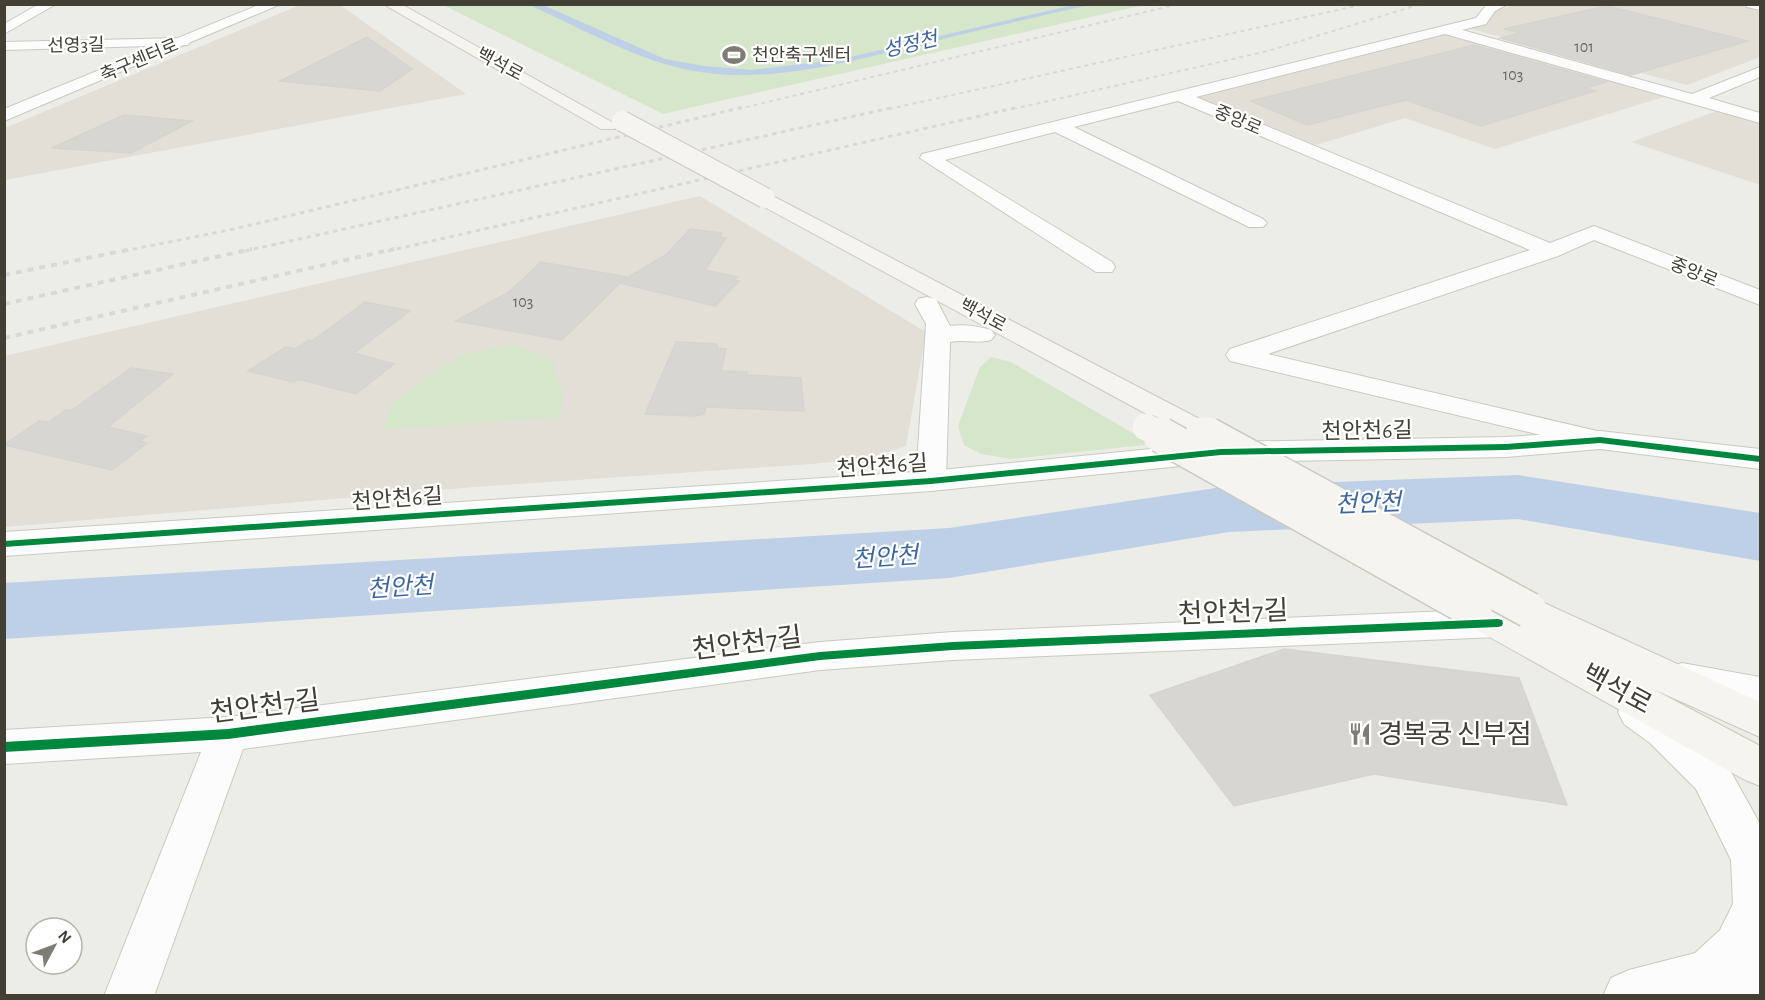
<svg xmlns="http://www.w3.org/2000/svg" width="1765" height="1000" viewBox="0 0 1765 1000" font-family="'Alegreya Sans','Noto Sans KR',sans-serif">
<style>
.residential{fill:#e1dfd6}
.green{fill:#d6e6ca}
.water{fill:#bdd0e7}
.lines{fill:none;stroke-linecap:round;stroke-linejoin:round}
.river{fill:#bdd0e7;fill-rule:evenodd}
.building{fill:#d7d6d1;stroke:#d5d4ce;stroke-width:1.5}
.minor-casing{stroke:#c9c9c4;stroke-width:2}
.tertiary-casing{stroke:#c9c9c4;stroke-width:2}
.secondary-casing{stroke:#cccabf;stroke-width:2}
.minor{fill:#fcfcfc;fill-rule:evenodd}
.tertiary{fill:#fcfcfc;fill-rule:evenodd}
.secondary{fill:#f5f4ee;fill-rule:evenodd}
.rail-far2{stroke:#d8d8d7;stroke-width:2;stroke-dasharray:4 4;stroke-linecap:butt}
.rail-far1{stroke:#d8d8d7;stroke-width:3;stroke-dasharray:4.5 4.5;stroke-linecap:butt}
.rail{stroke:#d8d8d7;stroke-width:4;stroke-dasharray:6 6;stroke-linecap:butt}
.secondary-bridge-far2-casing{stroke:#cccabf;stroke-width:22;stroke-linecap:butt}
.secondary-bridge-far1-casing{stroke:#cccabf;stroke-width:28;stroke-linecap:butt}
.secondary-bridge-casing{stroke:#cccabf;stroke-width:38;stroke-linecap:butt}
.secondary-bridge-far2{stroke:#f5f4ee;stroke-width:20}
.secondary-bridge-far1{stroke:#f5f4ee;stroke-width:27}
.secondary-bridge{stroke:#f5f4ee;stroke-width:35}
.cycleway-casing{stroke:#fff;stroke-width:4}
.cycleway{fill:#00873e;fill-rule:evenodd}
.labels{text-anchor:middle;stroke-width:4.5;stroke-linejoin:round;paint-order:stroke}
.far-number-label{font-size:16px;fill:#68665d}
.far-street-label{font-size:18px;fill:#423f35;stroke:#fff}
.far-poi-label{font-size:18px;fill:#423f35;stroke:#fff;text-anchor:start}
.far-water-label{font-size:20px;font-style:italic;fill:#3c66a0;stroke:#fff}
.street-label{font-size:22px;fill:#423f35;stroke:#fff}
.water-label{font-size:24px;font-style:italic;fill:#3c66a0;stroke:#fff}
.near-street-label{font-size:27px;fill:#423f35;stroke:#fff}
.near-poi-label{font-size:27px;fill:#423f35;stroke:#fff;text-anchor:start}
</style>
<rect width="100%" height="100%" fill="#edede8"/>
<g class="residential">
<path d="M300,5H340L466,94L5,180V128Z"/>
<path d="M1514,5H1744L1760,8V57L1687,85L1452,24Z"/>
<path d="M1441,33L1667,96L1495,149L1405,118L1316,145L1194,96Z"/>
<path d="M1717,111L1760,123V185L1631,142Z"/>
<path d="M700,196L926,332L906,446L870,458L812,464L475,487L5,527L4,356Z"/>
</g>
<g class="green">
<path d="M443,5H1144L663,114Z"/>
<path d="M513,344L553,360L563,395L560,417L383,430L391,405L434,372L464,354Z"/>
<path d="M991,357L1011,362L1143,439L1145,445L1010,459L981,454L964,445L958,426L980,367Z"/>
</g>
<path class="water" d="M529,5H543L665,59L704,66L752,70L837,60L1073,5H1089C1036,17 983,29 930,42C852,61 764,87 684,69C630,57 579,27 529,5Z"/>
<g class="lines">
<path class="river" d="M1518,475L1760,513V561L1518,519L1229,532L949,578L4,639V583L949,528L1229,486Z"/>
</g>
<g class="building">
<path d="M1607,6L1748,41L1631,75L1500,38L1520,33L1504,29Z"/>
<path d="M367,37L412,69L380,91L280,81Z"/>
<path d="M1474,45L1606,82L1585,88L1595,91L1481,126L1406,100L1307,125L1251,101Z"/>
<path d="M124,115L192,121L131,153L52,148Z"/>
<path d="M690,229L722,233L720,237L726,238L705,270L738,277L734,280L739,281L715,306L620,283L562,340L456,321L509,292L541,262L627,277L622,281L667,254Z"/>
<path d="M365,302L410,311L354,353L394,364L356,394L298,379L294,382L248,371L286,347L295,349L309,340L312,341Z"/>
<path d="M676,342L717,344V348L726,349L721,371L747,372L746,375L801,378L804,411L706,407L704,414L695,416L645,414Z"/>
<path d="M131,368L173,374L108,427L147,436L139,441L147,443L112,470L4,445L39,421L49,422L66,410H72Z"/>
<path d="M1284,649L1519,678L1567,805L1374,774L1234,806L1150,695Z"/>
</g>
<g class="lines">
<g class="minor-casing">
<g id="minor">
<path d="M39,4H56L4,34V24Z"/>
<path d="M1487,4H1508L1495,11L1486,24L1462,30L1692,94L1760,67V77L1709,98L1760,113V123L1445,34L1196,97L1550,243L1594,226L1760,290V305L1594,240L1558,256L1268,354L1610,434L1615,440L1610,446L1600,449L1230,361L1226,355L1230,349L1530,250L1178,101L1074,127L1263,219L1267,223L1263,227H1249L1055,132L945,160L1112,262L1115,267L1112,272H1096L920,158L922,154L1476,18Z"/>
<path d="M1746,4H1760V10L1747,7Z"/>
<path d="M183,38L190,42L188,45L4,50V42Z"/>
<path d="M927,297L936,299L950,326C964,324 977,326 991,330L995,335L991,340C977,344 964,339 950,342L946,481L942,488L931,491L920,488L916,481L926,324L915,304L918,299Z"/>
<path d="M1498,609L1511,613L1516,623L1511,633L1498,637L953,660L820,670L243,749L154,996H104L201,752L4,764V730L228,717L820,642L953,632Z"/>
</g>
</g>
<g class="tertiary-casing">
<g id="tertiary">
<path d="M261,4H281L4,121V109Z"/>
<path d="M1600,431L1760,449V469L1600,449L1506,457L1221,462L931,491L4,556V532L931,471L1221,442L1506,437Z"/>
<path d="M1682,663L1760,677V709L1668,690L1662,679L1668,668Z"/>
<path d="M1639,695L1654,700L1680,719L1726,763L1760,824V995L1603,996L1611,978L1629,970L1695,953L1720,930L1733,904L1731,860L1696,789L1650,743L1624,724L1618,712L1624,700Z"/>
</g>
</g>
<g class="secondary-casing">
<g id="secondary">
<path d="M383,4H401L617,125L615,129H601Z"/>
<path d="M765,192L1211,425L1215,431L1211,437L1200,440L1189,437L757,203L754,198L757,193Z"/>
<path d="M1529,596L1760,702V737L1653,689L1760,746V786L1745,780L1461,621L1455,611L1461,601L1474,597L1513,615L1510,610L1516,600Z"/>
</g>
</g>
<use href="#minor" class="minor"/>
<use href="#tertiary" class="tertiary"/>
<use href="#secondary" class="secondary"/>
<g class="rail-far2">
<path d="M738,109L1179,4"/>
<path d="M889,109L1365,4"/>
<path d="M1013,109L1268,51L1421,4"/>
</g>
<g class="rail-far1">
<path d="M124,251L234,229L744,107"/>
<path d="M245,251L895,107"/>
<path d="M388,251L1019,107"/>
</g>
<g class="rail">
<path d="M4,275L132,249"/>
<path d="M4,304L252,249"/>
<path d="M4,338L394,249"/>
</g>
<g class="secondary-bridge-far2-casing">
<path id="secondary-bridge-far2" d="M622,121L765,198"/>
</g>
<g class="secondary-bridge-far1-casing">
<g id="secondary-bridge-far1">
<path d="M1146,427L1164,437"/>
<path d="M1200,431L1211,437"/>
</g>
</g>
<g class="secondary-bridge-casing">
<g id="secondary-bridge">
<path d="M1161,435L1474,611"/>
<path d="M1208,435L1529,610"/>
</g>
</g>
<use href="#secondary-bridge-far2" class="secondary-bridge-far2"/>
<use href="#secondary-bridge-far1" class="secondary-bridge-far1"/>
<use href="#secondary-bridge" class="secondary-bridge"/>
<g class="cycleway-casing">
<g id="cycleway">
<path d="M1600,437L1760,456V462L1600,443L1506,450L1221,455L931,484L4,547V541L931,478L1221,449L1506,444Z"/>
<path d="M1498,619L1502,620L1503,623L1502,626L1498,627L953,650L820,660L228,739L4,752V742L228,729L820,652L953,642Z"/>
</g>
</g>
<use href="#cycleway" class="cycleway"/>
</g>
<defs>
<g id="stadium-bare" transform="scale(1.8)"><path d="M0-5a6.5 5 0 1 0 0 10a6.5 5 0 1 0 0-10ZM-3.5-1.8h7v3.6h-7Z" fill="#7e7c74" stroke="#fff" stroke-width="2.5" paint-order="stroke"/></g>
<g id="restaurant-bare" transform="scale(1.8)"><path d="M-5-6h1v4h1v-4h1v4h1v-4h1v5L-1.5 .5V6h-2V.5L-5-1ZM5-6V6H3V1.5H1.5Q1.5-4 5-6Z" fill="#7e7c74" stroke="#fff" stroke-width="2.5" paint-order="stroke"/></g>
</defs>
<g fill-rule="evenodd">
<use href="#stadium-bare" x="734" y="55"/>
<use href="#restaurant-bare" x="1360" y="734"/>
</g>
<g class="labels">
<g class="far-number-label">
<text x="1584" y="52">101</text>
<text x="1513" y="80">103</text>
<text x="523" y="307">103</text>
</g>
<g class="far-street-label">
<text transform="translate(76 45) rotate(-1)" y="6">선영3길</text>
<text transform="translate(139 60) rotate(-23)" y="6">축구센터로</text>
<text transform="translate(500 64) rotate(28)" y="6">백석로</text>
<text transform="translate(1238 120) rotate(23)" y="6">중앙로</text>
<text transform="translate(1694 272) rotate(22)" y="6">중앙로</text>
<text transform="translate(983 315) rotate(28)" y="6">백석로</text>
</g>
<g class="far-poi-label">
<text x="752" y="61">천안축구센터</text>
</g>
<g class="far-water-label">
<text transform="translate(910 44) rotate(-13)" y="7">성정천</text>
</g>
<g class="street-label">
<text transform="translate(1367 430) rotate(-1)" y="8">천안천6길</text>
<text transform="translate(882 465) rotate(-4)" y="8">천안천6길</text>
<text transform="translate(397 498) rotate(-4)" y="8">천안천6길</text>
</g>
<g class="water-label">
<text transform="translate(1368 503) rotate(-2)" y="8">천안천</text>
<text transform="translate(885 557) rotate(-4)" y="8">천안천</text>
<text transform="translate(400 587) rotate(-4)" y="8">천안천</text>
</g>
<g class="near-street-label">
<text transform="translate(1233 612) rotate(-2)" y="9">천안천7길</text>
<text transform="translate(747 643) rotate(-7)" y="9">천안천7길</text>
<text transform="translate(1617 689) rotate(28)" y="9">백석로</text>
<text transform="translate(265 706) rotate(-7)" y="9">천안천7길</text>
</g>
<g class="near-poi-label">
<text x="1378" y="743">경복궁 신부점</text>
</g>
</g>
<rect width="1765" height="1000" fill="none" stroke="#423f35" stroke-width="12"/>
<g transform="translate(54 946) rotate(49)"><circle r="28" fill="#ffffff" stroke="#b3b2ae" stroke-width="1.5"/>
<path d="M0-4.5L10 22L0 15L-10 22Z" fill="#7e7c74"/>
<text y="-9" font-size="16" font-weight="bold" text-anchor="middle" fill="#423f35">N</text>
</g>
</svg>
